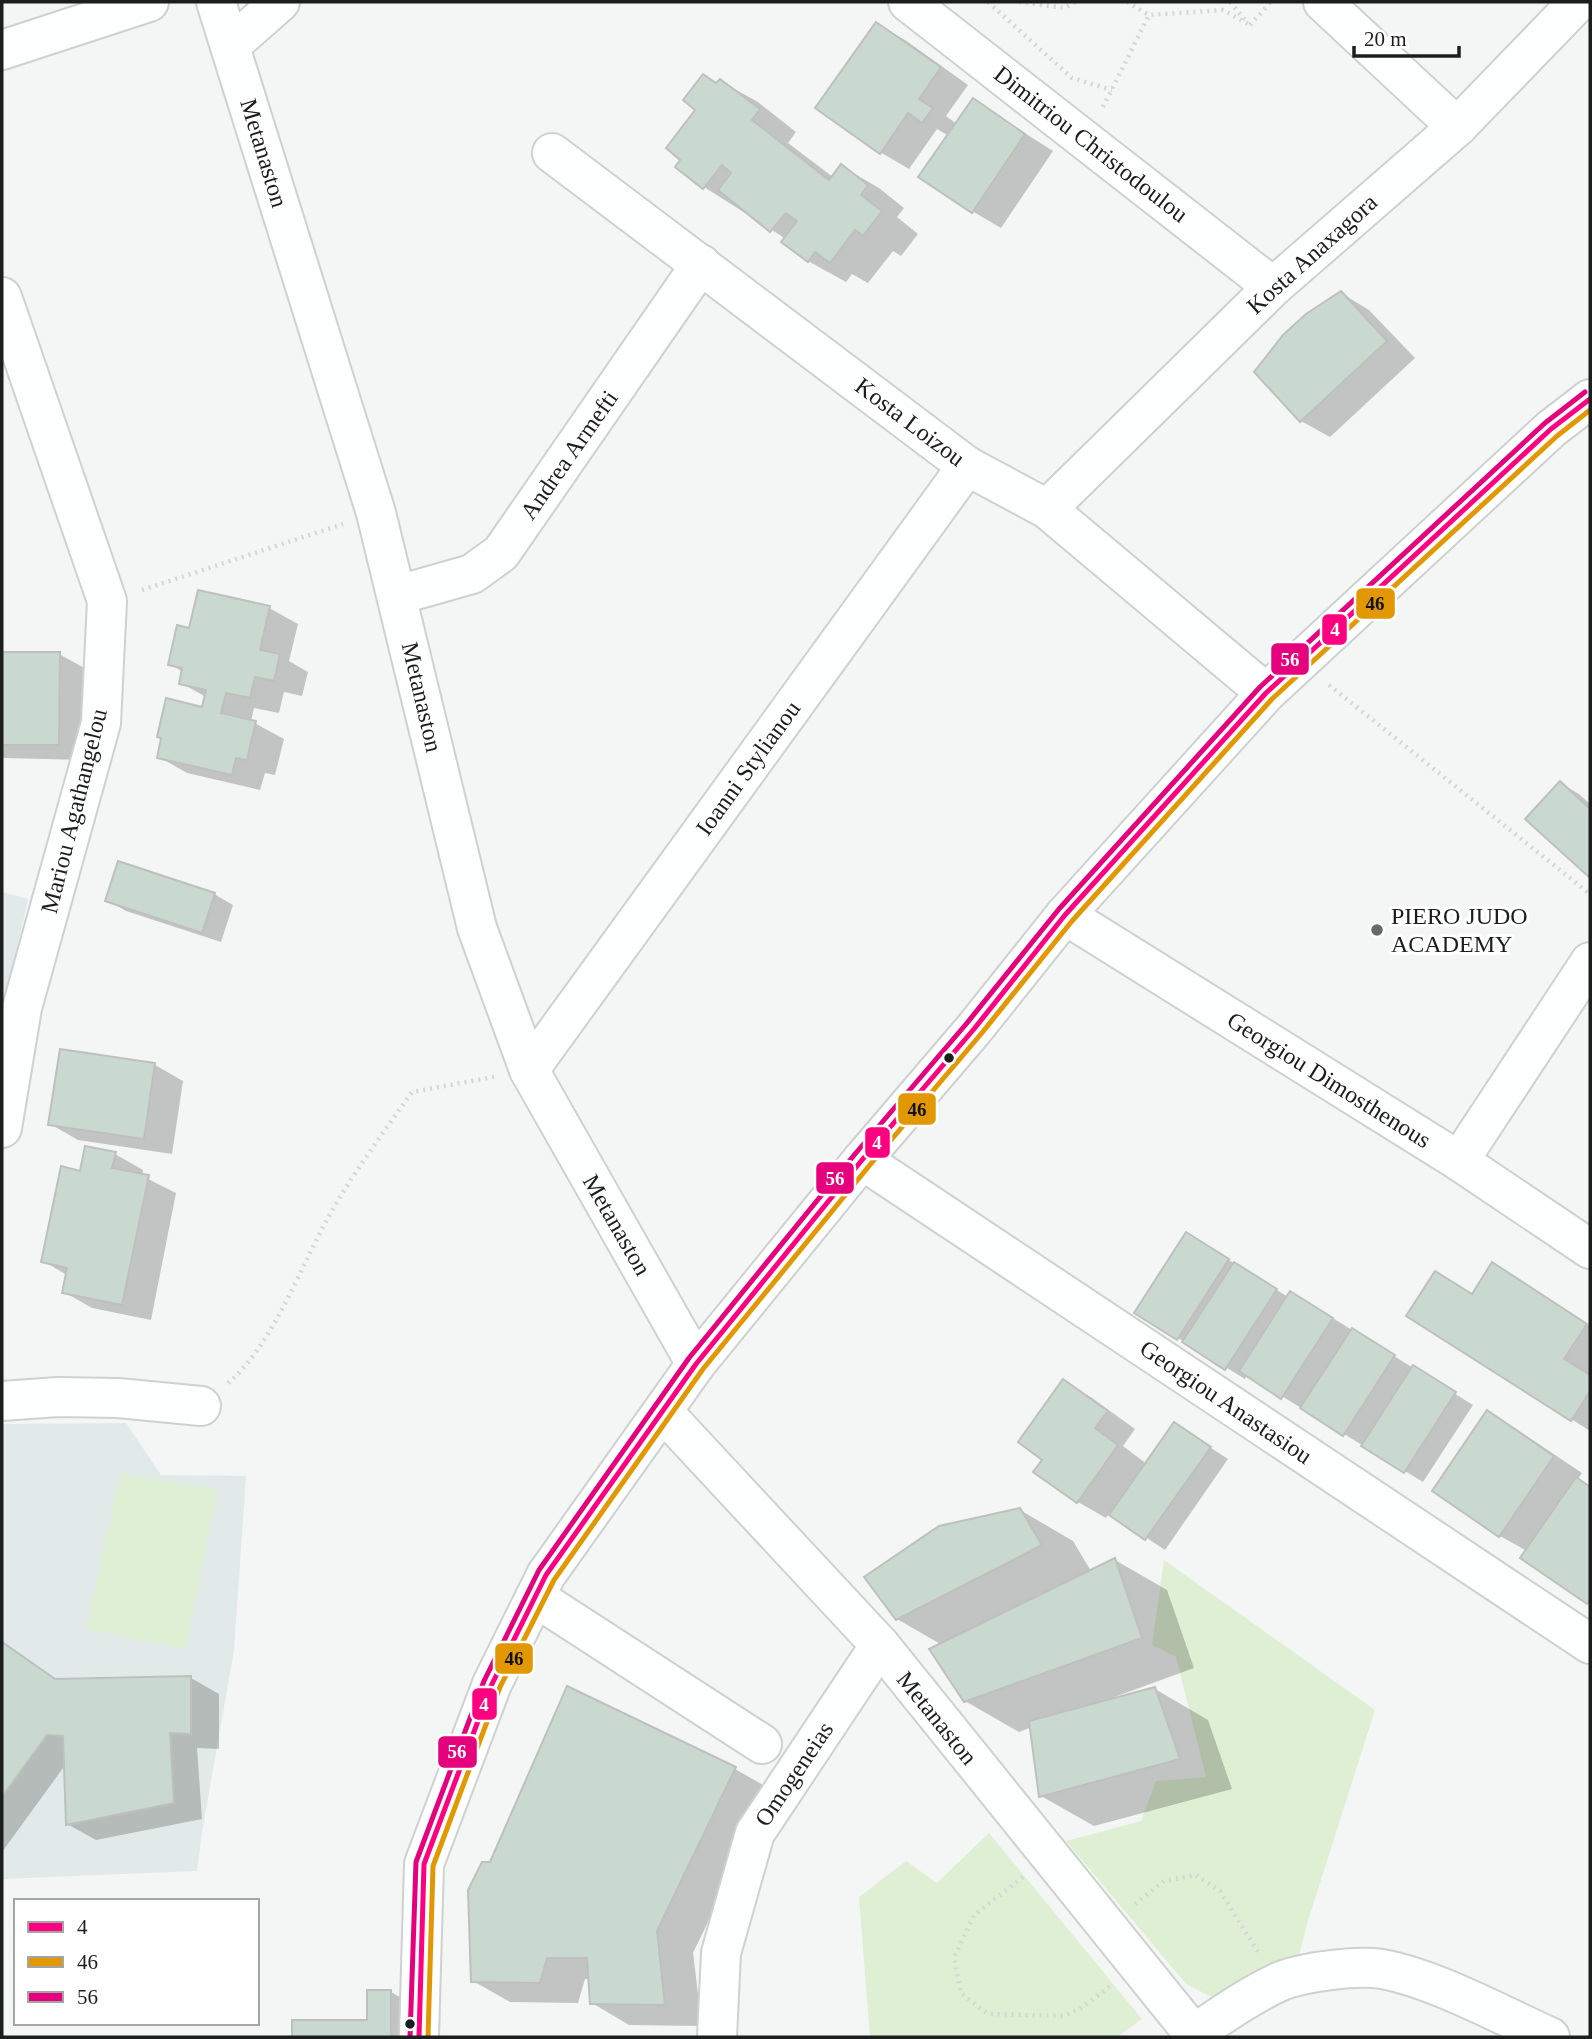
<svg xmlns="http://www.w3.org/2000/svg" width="1592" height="2039" viewBox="0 0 1592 2039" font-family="'Times New Roman',serif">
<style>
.built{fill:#e1eae8}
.green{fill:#dfefd3}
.shadow{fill:#0003}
.building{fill:#cad9cf;stroke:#bec0bf;stroke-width:2}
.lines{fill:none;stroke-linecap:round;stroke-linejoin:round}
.minor-casing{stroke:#cfd1d0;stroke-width:42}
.path{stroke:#d5d6d5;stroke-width:4.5;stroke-dasharray:2 5;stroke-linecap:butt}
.minor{stroke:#fdfefe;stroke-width:38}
.bus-1-casing{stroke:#fff;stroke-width:10}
.bus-2-casing{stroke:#fff;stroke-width:10}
.bus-3-casing{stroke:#fff;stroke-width:10}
.bus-1{stroke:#ff0080;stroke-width:5}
.bus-2{stroke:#e19803;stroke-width:5}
.bus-3{stroke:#e5007d;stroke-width:5}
.poi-dot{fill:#676a69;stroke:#fff;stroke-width:2.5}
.bus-dot{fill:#1c1e1e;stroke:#fff;stroke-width:2.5}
.labels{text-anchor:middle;stroke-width:6;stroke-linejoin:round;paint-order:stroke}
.street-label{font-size:24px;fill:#1c1e1e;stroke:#fff}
.poi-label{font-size:24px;fill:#1c1e1e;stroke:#fff;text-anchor:start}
.line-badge{stroke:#fff;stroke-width:2.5}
.badge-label{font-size:19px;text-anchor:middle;font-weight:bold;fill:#fff}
.pale-badge-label{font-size:19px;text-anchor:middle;font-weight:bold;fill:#111}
</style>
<rect width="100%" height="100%" fill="#f3f6f5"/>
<g class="built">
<path d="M2,892L28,899L2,1017Z"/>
<path d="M126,1423L161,1475L246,1476L234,1650L202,1832L197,1871L2,1879V1424Z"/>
</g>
<g class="green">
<path d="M120,1474L217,1489L185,1649L86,1629Z"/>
<path d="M1164,1560L1375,1710L1307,1924L1297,1964L1218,2000L1186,1984L1066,1841L1141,1821L1156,1781L1206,1777L1176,1657L1152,1645Z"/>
<path d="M989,1833L1142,2019L1117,2037H870L859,1897L906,1861L937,1883Z"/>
</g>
<g class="shadow">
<path d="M876,24L905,40L968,85L946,116L957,124L973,100L1053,151L1001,228L972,211L949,136L937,129L909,169L880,152Z"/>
<path d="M720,81L758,102L796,132L788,143L833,177L841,166L879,188L904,208L897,217L918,234L901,256L893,251L868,283L852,274L846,282L808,261L786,239L704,187L718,84Z"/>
<path d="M1341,293L1369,310L1415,358L1330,437L1301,421Z"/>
<path d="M269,608L298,624L289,661L308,672L302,696L284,692L279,713L254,708L251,721L284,739L275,775L265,773L260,790L187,773L159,757L203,709L206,697L181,683L183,672L170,664L191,630Z"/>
<path d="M2,653L59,654L88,670L87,760L2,758Z"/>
<path d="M1560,783L1579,794L1590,804V875L1528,819Z"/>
<path d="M214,894L233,905L221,942L126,911L107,900Z"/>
<path d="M155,1065L183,1081L172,1154L78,1140L50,1124Z"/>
<path d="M115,1154L143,1170L142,1176L176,1193L151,1320L92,1308L64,1292L67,1275L43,1261L82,1173Z"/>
<path d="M1205,1245L1288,1297L1310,1304L1473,1405L1423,1482L1247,1375L1245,1379L1178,1338Z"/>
<path d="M1520,1281L1590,1326V1431L1408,1315Z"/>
<path d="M1064,1381L1092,1398L1135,1429L1123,1446L1147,1464L1174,1424L1228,1459L1165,1550L1109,1513L1106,1518L1078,1502L1044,1459Z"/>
<path d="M1488,1412L1516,1429L1582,1473L1577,1480L1590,1487V1604L1523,1558L1527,1551L1500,1536Z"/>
<path d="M1020,1510L1073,1541L1091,1571L1115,1560L1167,1590L1194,1668L1109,1699V1701L1155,1689L1208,1720L1232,1789L1094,1826L1041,1796L1032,1727L1019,1732L965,1701L942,1645L897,1619Z"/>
<path d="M2,1641L59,1681L191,1678L219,1694V1749L197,1748L202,1819L96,1840L67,1824L66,1764L2,1852Z"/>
<path d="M735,1769L772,1790L693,1953L702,2026L629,2025L592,2003L590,1979H585L578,2003L510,2002L473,1981L491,1863Z"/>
<path d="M391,1992L410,2003L409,2037H294V2022H369Z"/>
</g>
<g class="building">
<path d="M876,22L941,67L919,99L933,108L922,123L908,113L880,154L815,108Z"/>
<path d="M703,74L716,83L720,79L760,109L752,120L829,180L841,164L868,185L861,195L882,211L863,236L855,230L830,263L815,252L808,262L781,242L797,221L786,213L770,232L718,190L731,173L722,165L703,189L675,167L680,160L666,148L695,110L683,100Z"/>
<path d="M973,98L1025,134L972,213L918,177Z"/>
<path d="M1341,291L1387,341L1300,422L1254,372L1283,335L1306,314Z"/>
<path d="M198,590L270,606L260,650L280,654L274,681L255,677L250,698L226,693L221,713L256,721L247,760L236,758L232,775L157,758L161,738L157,737L166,698L202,707L206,690L179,684L182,668L168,665L177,625L189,628Z"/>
<path d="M2,652H60L59,745H2Z"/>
<path d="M1560,781L1590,809V878L1525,819Z"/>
<path d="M118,861L215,893L202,933L105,901Z"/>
<path d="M60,1049L155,1063L144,1139L48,1125Z"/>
<path d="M85,1146L116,1152L112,1168L149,1175L122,1305L62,1293L67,1268L41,1262L61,1166L80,1171Z"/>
<path d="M1186,1232L1229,1259L1177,1340L1134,1313Z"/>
<path d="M1234,1262L1277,1289L1225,1370L1182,1342Z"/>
<path d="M1492,1262L1587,1324L1564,1359L1590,1375V1391L1571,1421L1406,1316L1435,1271L1472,1294Z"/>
<path d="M1290,1291L1333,1318L1281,1399L1239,1371Z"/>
<path d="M1352,1328L1395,1355L1343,1436L1300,1408Z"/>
<path d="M1413,1365L1456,1392L1404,1473L1361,1446Z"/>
<path d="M1063,1379L1108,1411L1095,1428L1118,1445L1077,1503L1033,1472L1042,1460L1018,1442Z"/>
<path d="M1487,1410L1554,1456L1499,1537L1432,1491Z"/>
<path d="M1174,1422L1211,1447L1145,1540L1109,1515Z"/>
<path d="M1576,1477L1590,1487V1600L1587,1604L1520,1558Z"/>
<path d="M1020,1508L1042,1545L896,1620L864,1577L939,1526Z"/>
<path d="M1115,1558L1142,1638L964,1702L929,1649Z"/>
<path d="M2,1642L55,1679L191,1676V1734L170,1733L174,1803L66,1825L63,1736L47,1735L2,1797Z"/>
<path d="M567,1686L736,1767L657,1931L665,2005L590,2004L587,1958H547L540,1983L471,1982L468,1890L482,1862H490Z"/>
<path d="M1155,1687L1180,1759L1039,1797L1029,1721Z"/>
<path d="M367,1990H391V2037H292V2020H367Z"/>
</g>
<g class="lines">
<g class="minor-casing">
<g id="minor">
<path d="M216,2L376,513L477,928L529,1070L696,1364"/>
<path d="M908,2L1273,287"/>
<path d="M1323,2L1457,127"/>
<path d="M230,46L280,2"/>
<path d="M2,50L149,2"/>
<path d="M552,153L967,466L1047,509L1266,693"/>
<path d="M2,297L107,601L101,723L22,1008L2,1128"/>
<path d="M1047,509L1273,287L1457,127L1578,2"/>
<path d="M398,595L472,574L501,553L701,264"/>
<path d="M1065,915L1459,1161L1590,1249"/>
<path d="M529,1070L967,466"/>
<path d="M862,1160L1590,1644"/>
<path d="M1459,1161L1590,962"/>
<path d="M2,1401L58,1397L118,1398L201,1406"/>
<path d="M663,1412L880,1645L1196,2037"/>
<path d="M535,1597L762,1744"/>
<path d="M1194,2034C1222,2015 1250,1995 1281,1981C1304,1972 1357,1965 1382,1969C1433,1978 1501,2015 1550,2037"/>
<path d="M419,2037L424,1864L492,1684L546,1575L696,1364L862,1160L974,1029L1065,915L1266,693L1551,429L1590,399"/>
<path d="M717,2037L721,1953L755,1833L880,1645"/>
</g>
</g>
<g class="path">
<path d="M988,2L1072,78L1112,90"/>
<path d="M1019,2L1065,8L1075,2"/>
<path d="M1127,2L1149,15L1223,10L1250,25"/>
<path d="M1230,2L1247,22"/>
<path d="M1250,25L1271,2"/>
<path d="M1103,107L1149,15"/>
<path d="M142,590L343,524"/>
<path d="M1329,685L1590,894"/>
<path d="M228,1383C275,1344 304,1256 336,1204C359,1165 386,1129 412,1092L494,1077"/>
<path d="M1023,1877L974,1915L954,1958L961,1993L988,2014L1064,2016L1080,2009L1110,1986"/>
<path d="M1135,1904L1164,1881L1196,1875L1220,1891L1258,1952"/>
</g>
<use href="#minor" class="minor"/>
<g class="bus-1-casing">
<path id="bus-1" d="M419,2037L424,1864L492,1684L546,1575L696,1364L862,1160L974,1029L1065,915L1266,693L1551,429L1590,399"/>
</g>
<g class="bus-2-casing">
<path id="bus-2" d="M428,2037L433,1866L500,1687L554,1580L703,1369L869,1166L981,1034L1072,921L1272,699L1557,436L1590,410"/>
</g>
<g class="bus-3-casing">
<path id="bus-3" d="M410,2037L416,1862L484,1681L539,1570L689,1358L855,1154L967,1023L1059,909L1260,687L1545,423L1585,392"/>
</g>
<use href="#bus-1" class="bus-1"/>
<use href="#bus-2" class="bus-2"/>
<use href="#bus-3" class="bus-3"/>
</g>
<circle class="poi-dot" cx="1377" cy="930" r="7"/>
<g class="bus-dot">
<circle cx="949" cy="1058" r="6"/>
<circle cx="410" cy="2024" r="6"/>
</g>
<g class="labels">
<g class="street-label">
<text transform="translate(1091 144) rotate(38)" y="8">Dimitriou Christodoulou</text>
<text transform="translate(264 153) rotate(73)" y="8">Metanaston</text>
<text transform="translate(1312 254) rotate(-42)" y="8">Kosta Anaxagora</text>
<text transform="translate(910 422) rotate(37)" y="8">Kosta Loizou</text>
<text transform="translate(569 455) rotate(-55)" y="8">Andrea Armefti</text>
<text transform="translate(422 697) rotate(77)" y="8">Metanaston</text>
<text transform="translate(748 768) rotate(-54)" y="8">Ioanni Stylianou</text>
<text transform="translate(74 811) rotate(-76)" y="8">Mariou Agathangelou</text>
<text transform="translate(1329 1080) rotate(32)" y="8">Georgiou Dimosthenous</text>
<text transform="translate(617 1225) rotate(60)" y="8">Metanaston</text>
<text transform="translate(1226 1402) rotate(34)" y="8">Georgiou Anastasiou</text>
<text transform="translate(937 1718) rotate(51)" y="8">Metanaston</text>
<text transform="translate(794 1774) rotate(-56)" y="8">Omogeneias</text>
</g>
<g class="poi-label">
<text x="1391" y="924">PIERO JUDO<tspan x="1391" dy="28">ACADEMY</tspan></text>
</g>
</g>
<g class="line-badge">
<rect x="1355" y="587" width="41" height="33" rx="7" fill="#e19803"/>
<rect x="1321" y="613" width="27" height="33" rx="7" fill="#ff0080"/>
<rect x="1270" y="642" width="40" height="34" rx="7" fill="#e5007d"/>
<rect x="897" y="1092" width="40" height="34" rx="7" fill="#e19803"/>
<rect x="864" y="1126" width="27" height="33" rx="7" fill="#ff0080"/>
<rect x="815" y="1161" width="40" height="34" rx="7" fill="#e5007d"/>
<rect x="494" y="1642" width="40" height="33" rx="7" fill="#e19803"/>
<rect x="471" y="1687" width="27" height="34" rx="7" fill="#ff0080"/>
<rect x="437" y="1735" width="41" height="34" rx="7" fill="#e5007d"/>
</g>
<g class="badge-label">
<text x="1335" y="636">4</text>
<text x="1290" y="666">56</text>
<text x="877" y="1149">4</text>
<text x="835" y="1185">56</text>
<text x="484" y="1711">4</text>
<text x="457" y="1758">56</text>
</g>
<g class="pale-badge-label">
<text x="1375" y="610">46</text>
<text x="917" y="1116">46</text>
<text x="514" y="1665">46</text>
</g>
<rect width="1592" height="2039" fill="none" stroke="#1c1e1e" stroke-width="7"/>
<rect x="14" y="1899" width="245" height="126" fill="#ffffff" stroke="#a4a5a5" stroke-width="2"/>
<rect x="28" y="1922" width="35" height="10" fill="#ff0080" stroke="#a4a5a5" stroke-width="2"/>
<text x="77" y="1934" font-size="21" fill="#1c1e1e">4</text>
<rect x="28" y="1957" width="35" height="10" fill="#e19803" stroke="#a4a5a5" stroke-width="2"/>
<text x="77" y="1969" font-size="21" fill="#1c1e1e">46</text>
<rect x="28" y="1992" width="35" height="10" fill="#e5007d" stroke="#a4a5a5" stroke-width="2"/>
<text x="77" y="2004" font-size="21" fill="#1c1e1e">56</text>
<path d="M1354 46v10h105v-10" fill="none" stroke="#1c1e1e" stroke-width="3.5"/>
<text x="1364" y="46" font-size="21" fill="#1c1e1e" stroke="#ffffff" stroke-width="5" paint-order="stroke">20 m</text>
</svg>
